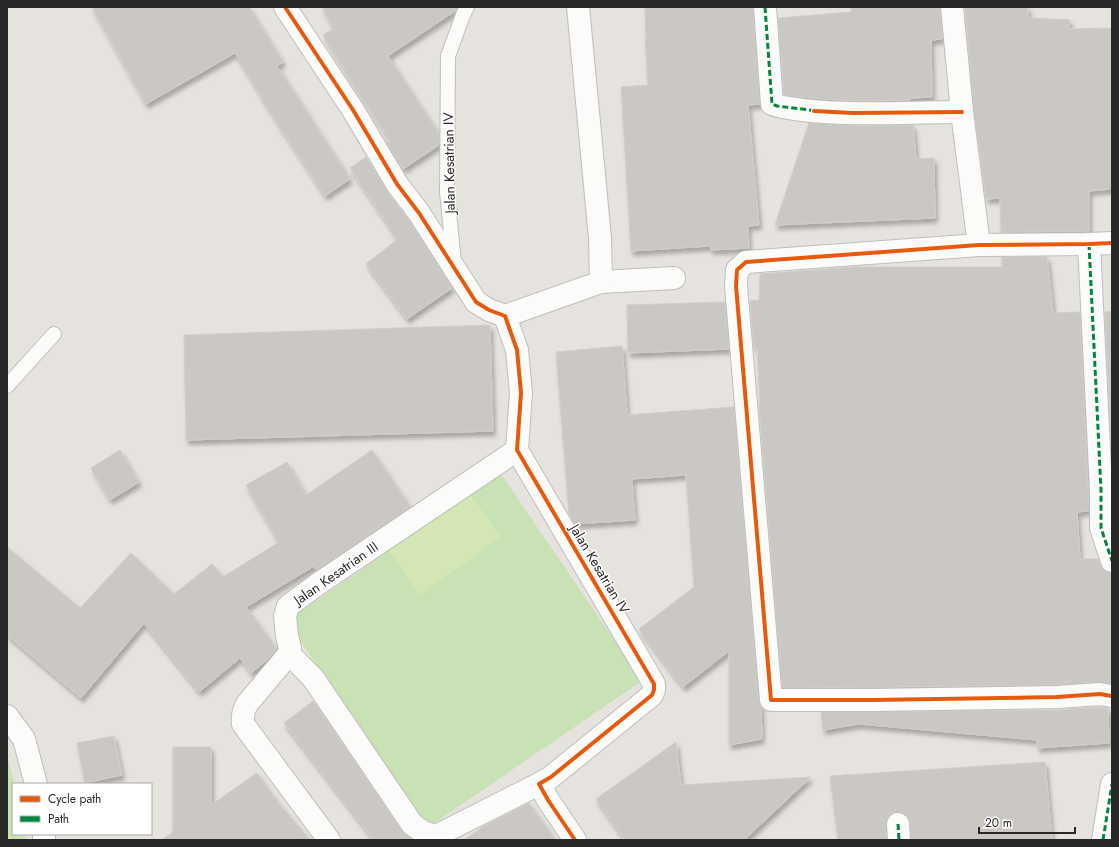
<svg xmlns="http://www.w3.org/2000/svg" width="1119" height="847" viewBox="0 0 1119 847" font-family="Jost,sans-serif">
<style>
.green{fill:#c8e1b5}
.pitch{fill:#d3e6b3}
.building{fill:#cbc8c4;stroke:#d1cec9;filter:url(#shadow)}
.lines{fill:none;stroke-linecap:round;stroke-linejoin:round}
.lane-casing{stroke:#bfbebf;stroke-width:16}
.street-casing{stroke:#bfbebf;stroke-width:24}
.lane{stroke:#fbfbfa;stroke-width:14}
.street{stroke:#fbfbfa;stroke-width:22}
.quiet{stroke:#00873e;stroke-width:3;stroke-dasharray:6 3;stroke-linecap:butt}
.cycleway-casing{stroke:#fff;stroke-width:6}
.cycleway{stroke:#e8590c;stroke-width:4}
.labels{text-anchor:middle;stroke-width:3;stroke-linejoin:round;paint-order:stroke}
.street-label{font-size:14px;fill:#282828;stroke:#fff}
</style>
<defs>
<filter id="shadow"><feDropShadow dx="2.5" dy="4.5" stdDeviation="2" flood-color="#0004"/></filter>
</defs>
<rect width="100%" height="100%" fill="#e6e2dd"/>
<g class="green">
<path d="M501,474L642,681L427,828L287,621Z"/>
<path d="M9,762L14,784L13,834H24L26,840H7V764Z"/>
</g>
<path class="pitch" d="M468,491L501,537L420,595L387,548Z"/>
<g class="building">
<path d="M92,7H249L283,62L277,66L350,179L325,196L261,97H262L235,53L146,104Z"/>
<path d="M322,7H458L455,11L388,56L439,134V145L403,169L387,143L390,141L323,35L334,29Z"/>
<path d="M645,7H753L760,104L748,105L759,225L748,226L749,248L711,250L710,246L631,251L621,87L648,85L645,41H646Z"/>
<path d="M851,7H940L942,39L931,40L932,97L910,98V100L862,101L823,99L784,95L778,18L851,12Z"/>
<path d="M965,7H1028V18L1070,20L1069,29L1112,28V189L1089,191V231L1001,232L1000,198L986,199L974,111Z"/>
<path d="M809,123L861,126L913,125L916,159L934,158L935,218L775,225Z"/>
<path d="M366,157L386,190L409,220L452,288L407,319L366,264L398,239L350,168Z"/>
<path d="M1002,257H1047L1053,313L1080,312L1088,490V511L1077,512L1080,559H1098L1103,570L1111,573L1112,683L1099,682L1056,685L782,688L759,405H760L757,348H754L750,301L759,300L760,274L852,267H1002Z"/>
<path d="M725,302L729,349L628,353L627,305Z"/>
<path d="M1112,311V459L1105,312Z"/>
<path d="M490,325L493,431L186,440L184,335Z"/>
<path d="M622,346L627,415L734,407L759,701L761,707L762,739L729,745V651L683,687L639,629L694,587L686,475L632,479L635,520L575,524L569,514L556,352Z"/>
<path d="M120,450L139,482L110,500L91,468Z"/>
<path d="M372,450L410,507L316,570L314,566L246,607L277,649L267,660L251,673L240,658L199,692L144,623L81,698L7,635V547L80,608L131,553L174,594L212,564L223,577L279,542L246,485L287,462L306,495Z"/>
<path d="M313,701L402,831L413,840H374L284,723Z"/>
<path d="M1099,707L1108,708L1109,743L1037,748V740L859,724L823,730L821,712L1057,710Z"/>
<path d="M114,736L122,775L85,783L77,743Z"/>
<path d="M676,742L681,785L811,777L744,840H625L596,799Z"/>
<path d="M173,747H211V805L257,773L279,804L310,840H162L173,832Z"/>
<path d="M1045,762L1052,840H911L910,823L909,817L904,813L898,812L891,814L887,819L886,825V840H838L830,776Z"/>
<path d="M529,803L555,840H464L484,826Z"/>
</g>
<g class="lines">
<g class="lane-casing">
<g id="lane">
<path d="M454,263L447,192L448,56L463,15L467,7"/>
<path d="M7,386L54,334"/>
</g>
</g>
<g class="street-casing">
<g id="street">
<path d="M285,7L353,110L397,184L419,213L476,302L489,310L505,316L517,350L521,393L517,450L654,684V690L652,695L551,777L539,784L548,800L575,840"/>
<path d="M765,7L772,104C781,108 791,108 802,110C854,116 909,112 962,112"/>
<path d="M952,7L962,112L979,245"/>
<path d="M1112,243L1089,244L979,245L746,262L737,270L736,286L771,700H872L1057,697L1100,694L1112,696"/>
<path d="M1089,244L1101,490V528L1112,561"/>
<path d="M601,282L674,278"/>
<path d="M505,316L601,282L600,238L578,7"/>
<path d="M289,654L313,678L412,824L423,832L436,836L539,784"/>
<path d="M7,716L24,739L36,784"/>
<path d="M898,824L899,840"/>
<path d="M44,834V840"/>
<path d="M329,840L243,724C242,716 243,711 247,704L289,654L290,648L287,636L285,616L288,606L318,584L517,450"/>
<path d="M1103,840L1112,784"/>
</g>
</g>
<use href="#lane" class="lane"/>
<use href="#street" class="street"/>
<g class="quiet">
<path d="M765,7L772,104L777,106L818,111"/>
<path d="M1089,244L1101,490V528L1112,561"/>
<path d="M898,824L899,840"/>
<path d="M1103,840L1112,784"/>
</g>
<g class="cycleway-casing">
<g id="cycleway">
<path d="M285,7L353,110L397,184L419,213L476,302L489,310L505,316L517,350L521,393L517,450L654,684V690L652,695L551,777L539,784L548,800L575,840"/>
<path d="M814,111L853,113L962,112"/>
<path d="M1112,243L1089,244L979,245L746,262L737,270L736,286L771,700H872L1057,697L1100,694L1112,696"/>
</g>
</g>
<use href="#cycleway" class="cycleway"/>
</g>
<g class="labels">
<g class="street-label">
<text transform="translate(449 163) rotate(-91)" y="5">Jalan Kesatrian IV</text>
<text transform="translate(600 569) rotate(59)" y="5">Jalan Kesatrian IV</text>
<text transform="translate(336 573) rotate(-35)" y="5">Jalan Kesatrian III</text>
</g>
</g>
<rect width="1119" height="847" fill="none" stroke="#282828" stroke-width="16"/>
<rect x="12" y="783" width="140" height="52" fill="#ffffff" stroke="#a9a9a9"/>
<rect x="20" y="796" width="20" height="6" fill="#e8590c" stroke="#a9a9a9"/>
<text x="48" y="803" font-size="12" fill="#282828">Cycle path</text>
<rect x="20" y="816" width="20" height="6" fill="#00873e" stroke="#a9a9a9"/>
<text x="48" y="823" font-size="12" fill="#282828">Path</text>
<path d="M979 827v6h96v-6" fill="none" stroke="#282828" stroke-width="2"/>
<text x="985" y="827" font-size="12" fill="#282828" stroke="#ffffff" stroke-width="3" paint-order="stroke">20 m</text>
</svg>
